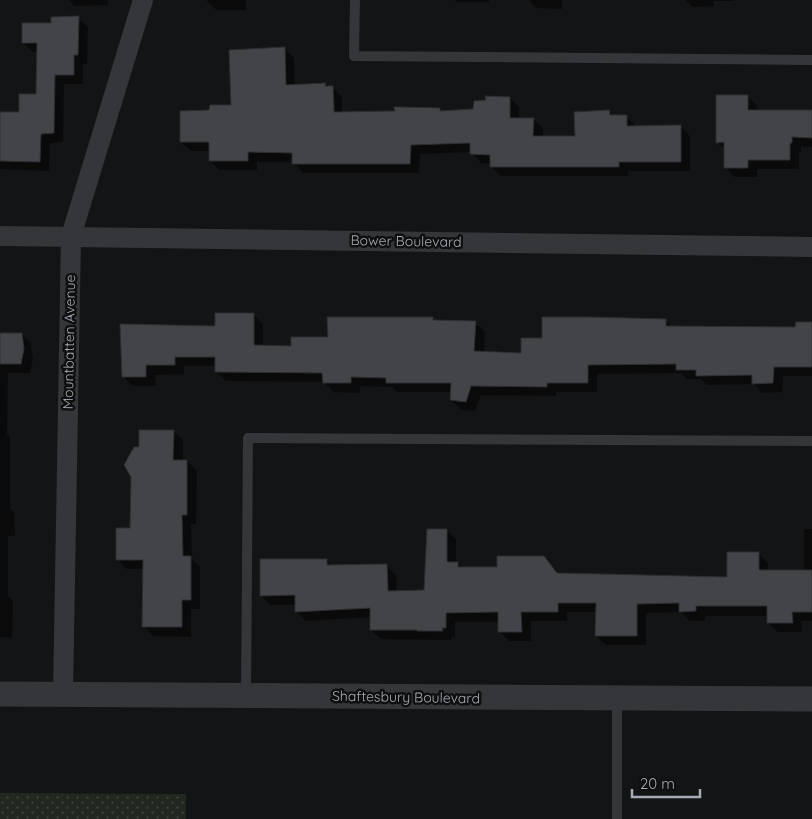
<svg xmlns="http://www.w3.org/2000/svg" width="812" height="819" viewBox="0 0 812 819" font-family="Quicksand,sans-serif">
<style>
.grass{fill:url(#grass-dots)}
.shadow{fill:#0007;fill-rule:evenodd}
.building{fill:#424448;stroke:#2d2e31}
.lines{fill:none;stroke-linecap:round;stroke-linejoin:round}
.service{stroke:#35363a;stroke-width:10}
.minor{stroke:#35363a;stroke-width:20}
.tertiary{stroke:#35363a;stroke-width:25}
.labels{text-anchor:middle;stroke-width:5;stroke-linejoin:round;paint-order:stroke}
.street-label{font-size:14px;fill:#a5acb6;stroke:#0f0f10}
</style>
<defs>
<pattern id="grass-dots" width="8" height="8" patternUnits="userSpaceOnUse" patternTransform="scale(1.25)"><rect width="8" height="8" fill="#202820"/><path d="M2 2h.1M6 6h.1" fill="none" stroke="#3d443e" stroke-width="1.8" stroke-linecap="round"/></pattern>
</defs>
<rect width="100%" height="100%" fill="#131415"/>
<path class="grass" d="M0,793L186,794V819H0Z"/>
<g class="shadow">
<path d="M69,0H108V5L74,6Z"/>
<path d="M206,0H246V10H216Z"/>
<path d="M455,0H489V2H457Z"/>
<path d="M529,0H562V9L536,8Z"/>
<path d="M686,0H734V1H713L714,6L692,7Z"/>
<path d="M78,18L88,27L87,64H83V84H64L63,142L50,143L49,171L0,169V113L20,114L38,95V52H33L23,43L52,24Z"/>
<path d="M284,48L294,58L295,86L325,85L328,87H332L342,97V113L396,112L439,109L443,112L474,111L510,98L519,107V119H534L543,129V137H576L609,112L614,117L626,116L637,127L680,126L690,136V171H628V176H501L491,167V164L481,163L472,152L420,154L419,173H303L293,162H257V170H220L210,161V151H191L181,142L211,111L232,106ZM332,92H334L335,119H332Z"/>
<path d="M747,96L757,105V111L812,110V147L801,146V152H799V169H757V177H735L725,167V150L717,142Z"/>
<path d="M254,315L263,324V346L292,347L329,338L432,318L436,322L476,323L485,332L484,353L523,354L543,339L666,321L672,327L796,328L812,324V376H783L782,392L762,393L754,384L707,385L701,379H687L681,373L597,374V392H556V396L481,395L475,411L461,410L451,400L452,392H397L392,387L360,386V393L334,392L324,382L226,381L216,372V366H184V374L155,375L156,386H132L123,376L216,327Z"/>
<path d="M0,334H22L31,344L33,359L30,373H8L7,434L10,437V509L14,512L15,536H8V596L13,601L12,638L0,637Z"/>
<path d="M173,431L183,440V461H187L197,471L196,524H191L192,559L200,567V609H191V637L153,636L144,626V569H127L117,559L132,529L140,448Z"/>
<path d="M804,529H812V621H801L802,632H778L768,622V616H705V621H690L681,612L646,613V645H606L596,636L597,612H567V621H531V641H509L499,631V622H455V637H451L452,640L381,639L371,630V617L306,621L296,611V605H271L261,596L327,560L332,566H387L396,575L397,592L425,591L447,530L456,540V563L463,568L499,569L544,557L559,574L728,578L758,553L768,563V571H804Z"/>
</g>
<g class="building">
<path d="M79,16L78,55H74V75H55L54,133L41,134L40,162L0,161V112H19V94H36L37,43H22V23H51V17Z"/>
<path d="M285,47L286,85L326,83L325,86H333L334,112L395,111L394,107H400L440,108V111L473,109L474,101L486,100L485,96L510,97V118H534L533,136H575L574,112L609,110L610,115H627V126L681,125V162H619V167H490V155L470,154V143L411,145L410,164H292V153L248,152V161H209V142H180V111L209,110L210,105H231L229,50Z"/>
<path d="M716,95H748V110H812V138L792,137V143H790V160H748V168H724V142L716,143Z"/>
<path d="M215,313H254V345L291,346V337H328L327,317H433V320L476,321L474,351L521,353V338H542V317H588L666,319V326L795,327L796,322H812V367H774L773,383L752,384V375L696,376V370H676V364L588,365V383H547V387L471,386L466,402L450,400L451,383H386V378L351,377V383H323L322,373L215,372V357H175V365H146V377H122L120,324L215,326Z"/>
<path d="M0,333H22L24,349L21,364H0Z"/>
<path d="M139,430H174L173,460H187V515H182L183,556H191V600H182V627H142L143,560H116V528H130L131,477L124,465L134,447H139Z"/>
<path d="M427,529H447V562H458V567H497V556H544L557,573L727,577V552H759V570H812V612H792L793,623H767V606H696V611L679,612V603L637,604V636H595L596,603H558V612H521L522,632H498V612L446,613V628H442L443,631H417V630H370V608L295,612V595L260,596V559H327V565L387,564L388,591L424,590Z"/>
</g>
<g class="lines">
<g class="service">
<path d="M355,0L354,56L812,60"/>
<path d="M246,695L248,438L812,441"/>
<path d="M617,699V819"/>
</g>
<g class="minor">
<path d="M0,236L812,247"/>
<path d="M63,694L71,236L143,0"/>
</g>
<path class="tertiary" d="M0,694L812,699"/>
</g>
<g class="labels">
<g class="street-label">
<text transform="translate(406 241) rotate(1)" y="5">Bower Boulevard</text>
<text transform="translate(69 342) rotate(-89)" y="5">Mountbatten Avenue</text>
<text transform="translate(406 697) rotate(1)" y="5">Shaftesbury Boulevard</text>
</g>
</g>
<path d="M632 789v8h68v-8" fill="none" stroke="#a5acb6" stroke-width="2.5"/>
<text x="640" y="789" font-size="15" fill="#a5acb6" stroke="#0f0f10" stroke-width="4" paint-order="stroke">20 m</text>
</svg>
